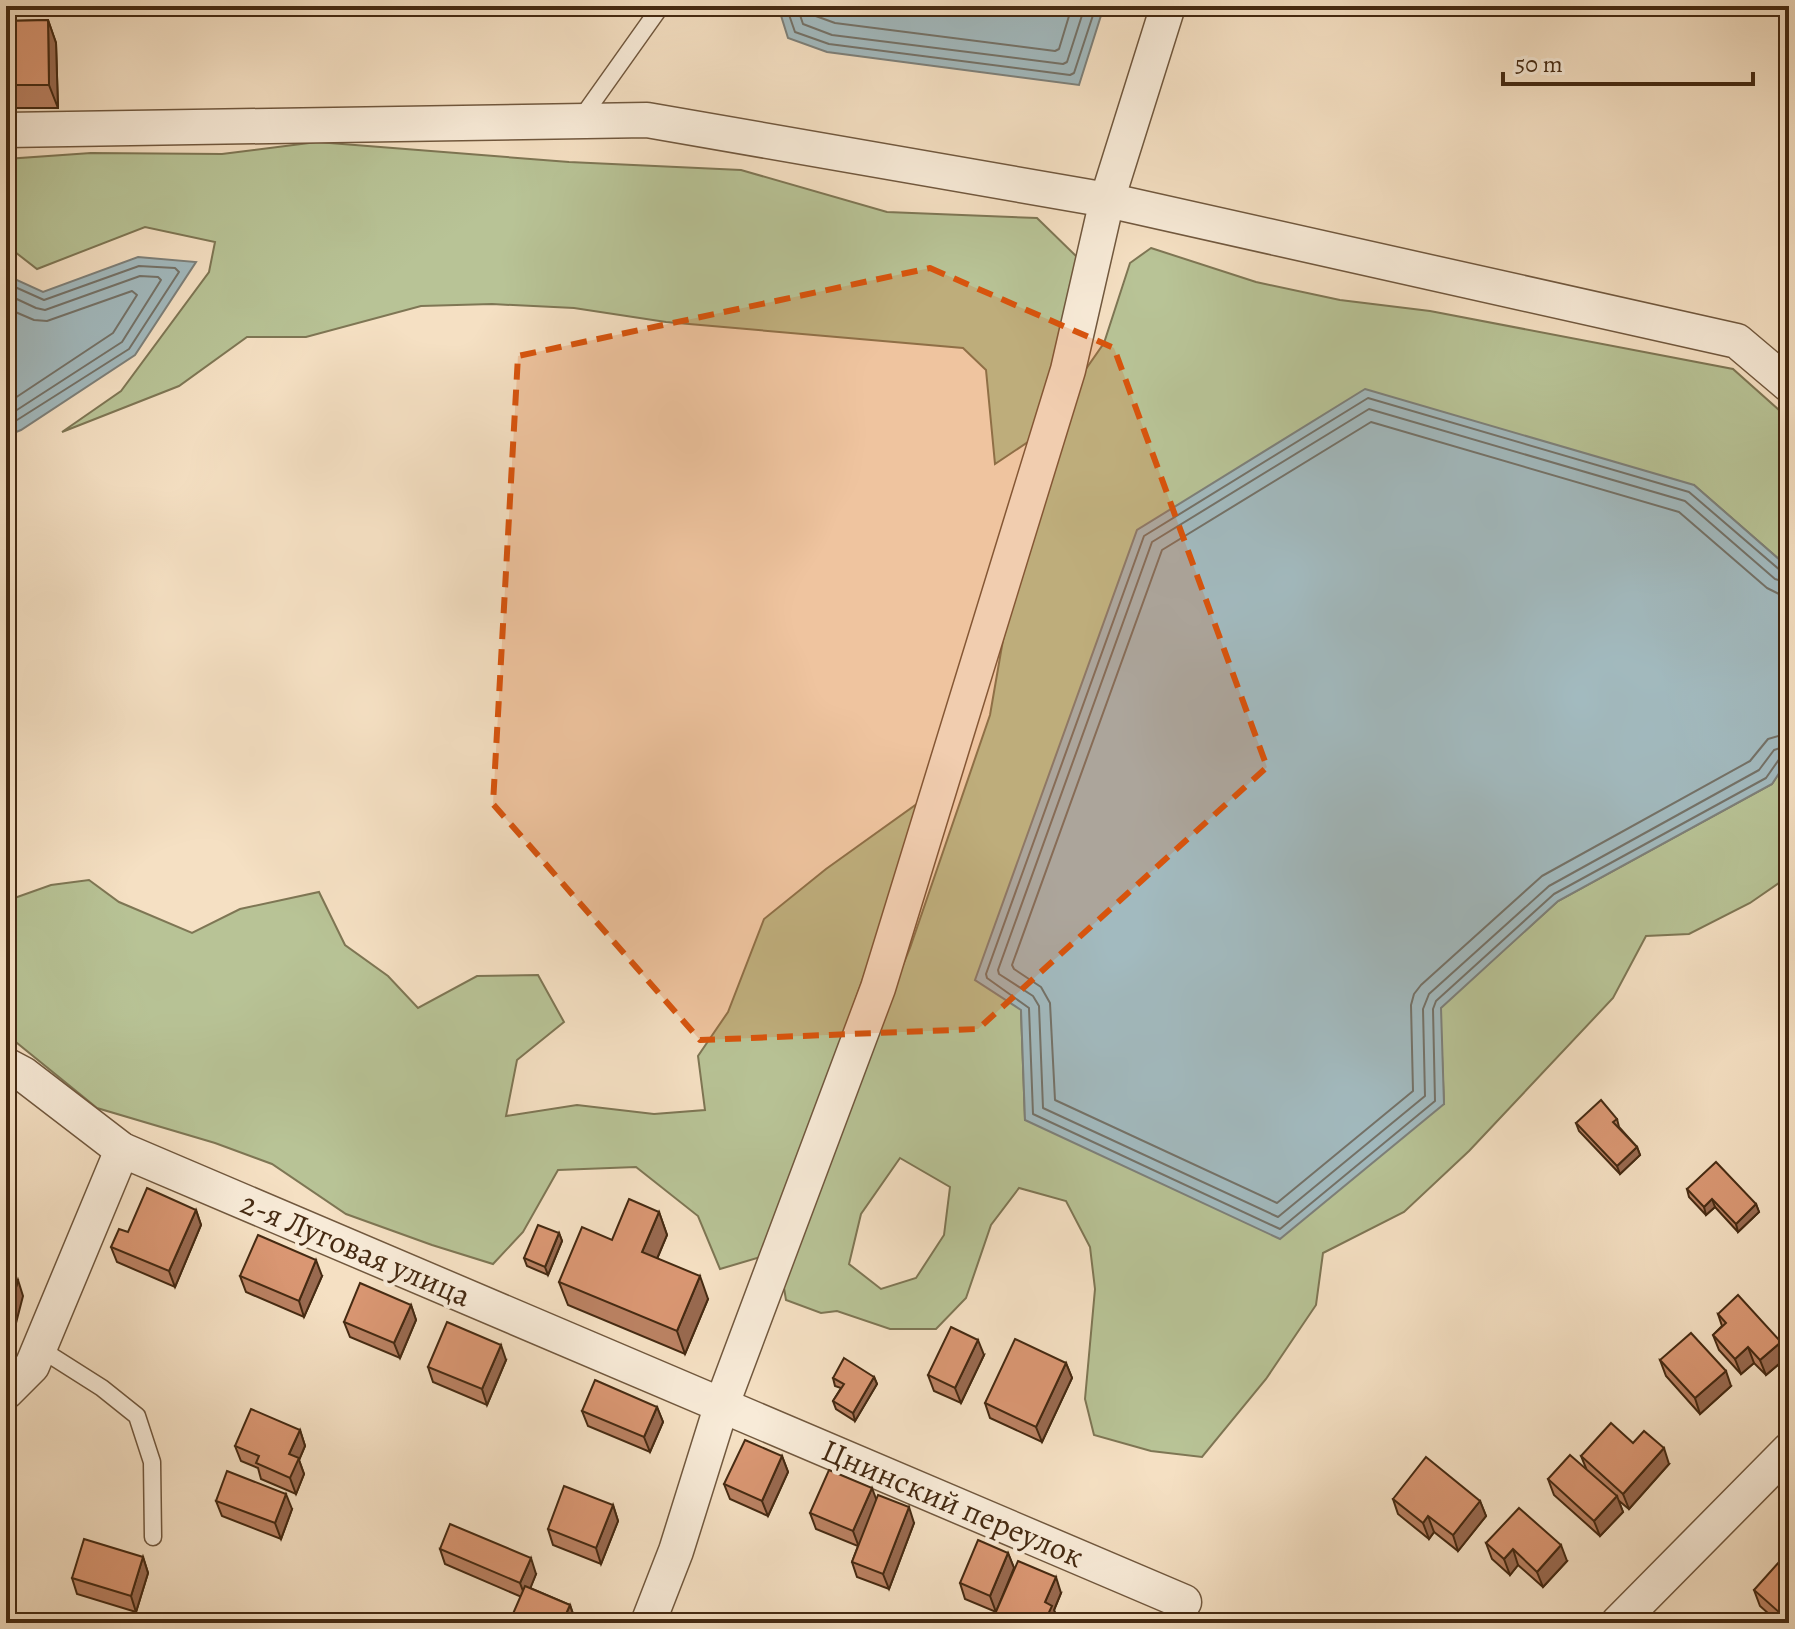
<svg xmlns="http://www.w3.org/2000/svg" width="1795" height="1629" viewBox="0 0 1795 1629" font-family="Alegreya,serif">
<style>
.green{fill:#b8c396;stroke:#7e7654;stroke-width:2;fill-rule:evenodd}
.water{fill:#a2babf;stroke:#7d807a;stroke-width:2}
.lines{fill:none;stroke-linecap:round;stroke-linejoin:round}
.shore{stroke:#747268;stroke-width:2}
.lane-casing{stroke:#71583e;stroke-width:19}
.street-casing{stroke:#71583e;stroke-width:37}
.lane{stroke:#f8ebd8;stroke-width:16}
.street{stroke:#f8ebd8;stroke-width:34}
.wall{fill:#bb8263;stroke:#452a12;stroke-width:2}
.shaded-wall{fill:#996a50;stroke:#452a12;stroke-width:2}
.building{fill:#da9773;stroke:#452a12;stroke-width:2}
.marked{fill:#d8540d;fill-opacity:0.2;stroke:#d8540d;stroke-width:6;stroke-dasharray:16 10;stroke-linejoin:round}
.labels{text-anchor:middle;stroke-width:8;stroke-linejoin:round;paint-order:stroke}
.street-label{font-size:32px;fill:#452a12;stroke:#f8ebd8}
</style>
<rect width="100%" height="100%" fill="#f5e0c3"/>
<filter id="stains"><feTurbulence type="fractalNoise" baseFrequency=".0025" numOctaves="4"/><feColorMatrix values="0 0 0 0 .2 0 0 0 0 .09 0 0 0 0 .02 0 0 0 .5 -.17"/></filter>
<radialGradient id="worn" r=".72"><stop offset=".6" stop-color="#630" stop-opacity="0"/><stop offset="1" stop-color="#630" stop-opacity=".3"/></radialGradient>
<g class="green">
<path d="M317,142L569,162L741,170L887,212L1037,218L1077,257L1043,432L995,464L986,370L963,348L666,322L574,308L492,304L421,306L306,337H247L179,386L62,432L121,391L209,272L215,242L145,227L37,269L6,245V159L91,153L222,154Z"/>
<path d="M1151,248L1256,282L1340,300L1430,311L1733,369L1789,419V568L1694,485L1021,1010L1025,1120L1444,1104L1440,1008L1558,901L1772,784L1789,758V876L1750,903L1689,934L1646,936L1613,998L1469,1151L1404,1212L1323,1253L1316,1305L1266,1379L1202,1457L1151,1451L1094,1435L1085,1399L1095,1289L1090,1247L1066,1201L1019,1188L991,1225L966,1298L936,1329H890L837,1311L821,1313L786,1300L780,1264L910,948L990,715L1003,640L1072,389L1104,343L1130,263ZM900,1158L950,1187L944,1235L916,1278L881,1289L849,1264L861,1214Z"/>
<path d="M928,796L764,1256L720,1269L698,1216L636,1167L558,1170L523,1232L493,1264L432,1245L346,1214L272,1164L215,1143L97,1108L6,1034V901L51,885L89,880L119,902L192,933L240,909L319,892L345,945L388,976L418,1008L477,976L538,975L564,1022L517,1060L506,1116L577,1105L654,1114L705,1110L698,1056L728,1012L764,919L826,869Z"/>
</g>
<g class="water">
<path d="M778,6H1104L1079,85L827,52L788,38Z"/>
<path d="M138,257L196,262L135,355L21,430L6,436V275L43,292Z"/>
<path d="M1365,389L1694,485L1789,568V758L1772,784L1558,901L1441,1008L1444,1104L1280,1239L1025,1120L1021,1010L975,980L1137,530Z"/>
</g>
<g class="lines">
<g class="shore">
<path d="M786,6L795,32L829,44L1070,75L1074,73L1096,6"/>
<path d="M797,6L803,24L832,35L1063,64L1067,62L1085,6"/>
<path d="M809,6L813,15L835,23L1055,51L1059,49L1072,6"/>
<path d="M6,283L44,300L139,266L175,268L179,272L129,349L6,427"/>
<path d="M6,294L36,308L45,310L140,276L158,277L161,280L122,342L6,417"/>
<path d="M6,308L34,320L47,321L132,291L137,295L113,333L6,404"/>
<path d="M1789,573L1781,571L1689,492L1368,398L1144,536L986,974L987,978L1029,1008L1033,1114L1280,1229L1435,1101L1433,1009L1436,1001L1554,894L1766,778L1780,758L1789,755"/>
<path d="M1789,583L1775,579L1685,501L1369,409L1152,542L998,970L999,974L1033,996L1039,1006L1043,1108L1278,1217L1425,1096L1423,1009L1429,994L1549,886L1759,770L1774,750L1789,745"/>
<path d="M1789,595L1779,594L1767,588L1679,512L1371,422L1162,550L1012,965L1014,969L1041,987L1050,1003L1055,1100L1277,1203L1413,1091L1411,1005L1414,994L1421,985L1542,876L1750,761L1768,739L1789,733"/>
</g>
<g class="lane-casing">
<g id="lane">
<path d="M580,120L661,6"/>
<path d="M39,1348L102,1388L137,1416L152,1462L153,1537"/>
</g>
</g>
<g class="street-casing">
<g id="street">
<path d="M6,130L647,120L1107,200L1737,341L1789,385"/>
<path d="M6,1065L23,1074L122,1150L1184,1602"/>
<path d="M6,1392L32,1366L122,1150"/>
<path d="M648,1623L676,1551L722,1404L878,988L1068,370L1107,200L1168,6"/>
<path d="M1618,1623L1789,1450"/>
</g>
</g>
<use href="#lane" class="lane"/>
<use href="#street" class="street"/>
</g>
<g class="wall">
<path d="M48,20L56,43L58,108H6V21Z"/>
<path d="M1617,1119L1619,1127L1637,1147L1640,1155L1620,1174L1579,1131L1576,1123Z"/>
<path d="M1687,1189L1756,1204L1759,1212L1738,1232L1715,1207L1706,1215L1689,1197Z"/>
<path d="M196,1210L201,1225L175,1287L117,1262L111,1247L128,1232Z"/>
<path d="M659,1212L667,1235L657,1259L708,1299L685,1354L568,1305L559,1282L612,1240Z"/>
<path d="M559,1233L562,1241L548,1275L527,1266L524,1258Z"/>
<path d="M240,1276H322L304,1317L246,1292Z"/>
<path d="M411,1305L416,1320L400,1358L350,1337L344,1322Z"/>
<path d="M1718,1314L1781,1342L1786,1358L1766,1375L1754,1363L1741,1374L1719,1350L1713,1335L1722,1326Z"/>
<path d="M984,1355L961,1403L934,1391L928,1375Z"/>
<path d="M506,1360L487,1405L433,1382L428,1367Z"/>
<path d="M1660,1360L1731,1386L1700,1414L1666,1376Z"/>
<path d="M1066,1363L1072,1378L1042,1442L990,1418L985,1403Z"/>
<path d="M874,1377L877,1384L855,1421L836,1409L833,1401L841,1388L835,1386L833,1378Z"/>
<path d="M657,1407L663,1422L650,1452L588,1426L582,1411Z"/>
<path d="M300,1430L305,1446L299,1460L304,1474L296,1494L261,1479L258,1468L241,1461L235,1446Z"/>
<path d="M782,1456L788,1472L768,1516L730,1499L724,1484Z"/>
<path d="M1581,1456L1669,1464L1629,1509L1618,1500L1623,1512L1600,1536L1554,1495L1548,1479L1586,1468Z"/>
<path d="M876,1499L914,1523L889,1589L857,1577L852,1562L858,1546L816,1529L810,1513Z"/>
<path d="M1393,1499L1480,1501L1486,1516L1458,1551L1434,1532L1429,1539L1398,1514Z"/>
<path d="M216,1501L292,1509L281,1539L222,1516Z"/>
<path d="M613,1505L618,1521L601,1564L553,1545L548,1529Z"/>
<path d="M1486,1543L1567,1561L1543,1587L1518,1565L1510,1575L1492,1559Z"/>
<path d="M440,1549L536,1574L530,1588L570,1605L575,1620L445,1564Z"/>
<path d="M1008,1553L1014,1568L996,1612L965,1599L960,1583Z"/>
<path d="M143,1557L148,1573L136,1612L77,1594L72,1578Z"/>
<path d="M1789,1569V1623H1779L1760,1606L1754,1590Z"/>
<path d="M1061,1593L1054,1610L1058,1621L1057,1623H999L995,1614Z"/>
</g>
<g class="shaded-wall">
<path d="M48,20L56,43L58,108L49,85Z"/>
<path d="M1637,1147L1640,1155L1620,1174L1617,1166Z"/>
<path d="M1712,1199L1715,1207L1706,1215L1704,1207Z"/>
<path d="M1756,1204L1759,1212L1738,1232L1736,1224Z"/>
<path d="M196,1210L201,1225L175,1287L169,1271Z"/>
<path d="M659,1212L667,1235L650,1275L642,1252Z"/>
<path d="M559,1233L562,1241L548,1275L545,1267Z"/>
<path d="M316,1260L322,1276L304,1317L299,1301Z"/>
<path d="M700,1276L708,1299L685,1354L677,1331Z"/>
<path d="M18,1280L23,1296L8,1354L6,1348V1324Z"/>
<path d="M411,1305L416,1320L400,1358L394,1343Z"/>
<path d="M978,1340L984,1355L961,1403L955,1388Z"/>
<path d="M1781,1342L1786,1358L1766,1375L1760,1360Z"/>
<path d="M501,1345L506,1360L487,1405L482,1389Z"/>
<path d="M1748,1347L1754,1363L1741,1374L1735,1359Z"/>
<path d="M1066,1363L1072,1378L1042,1442L1036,1427Z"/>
<path d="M1726,1371L1731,1386L1700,1414L1695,1398Z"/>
<path d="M874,1377L877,1384L855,1421L853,1413Z"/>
<path d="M657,1407L663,1422L650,1452L644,1437Z"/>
<path d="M300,1430L305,1446L299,1460L304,1474L296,1494L290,1478L289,1454Z"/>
<path d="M1664,1448L1669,1464L1629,1509L1623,1494Z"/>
<path d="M782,1456L788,1472L768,1516L762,1501Z"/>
<path d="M872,1488L878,1504L859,1547L853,1531Z"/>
<path d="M286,1494L292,1509L281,1539L275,1523Z"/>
<path d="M1617,1496L1623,1512L1600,1536L1594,1521Z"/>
<path d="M1480,1501L1486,1516L1458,1551L1453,1535Z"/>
<path d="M613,1505L618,1521L601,1564L596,1548Z"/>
<path d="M909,1507L914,1523L889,1589L883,1574Z"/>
<path d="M1428,1516L1434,1532L1429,1539L1423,1523Z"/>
<path d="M6,1519L12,1534L6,1553Z"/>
<path d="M1561,1545L1567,1561L1543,1587L1537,1572Z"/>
<path d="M1513,1549L1518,1565L1510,1575L1504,1559Z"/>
<path d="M1008,1553L1014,1568L996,1612L990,1596Z"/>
<path d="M143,1557L148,1573L136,1612L131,1596Z"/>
<path d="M531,1558L536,1574L526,1599L520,1583Z"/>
<path d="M1056,1577L1061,1593L1054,1610L1058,1621L1057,1623H1044L1045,1602Z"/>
<path d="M570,1605L575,1620L574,1623H562Z"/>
</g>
<g class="building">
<path d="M48,20L49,85H6V21Z"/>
<path d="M1601,1100L1617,1119L1613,1122L1637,1147L1617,1166L1576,1123Z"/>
<path d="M1716,1162L1756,1204L1736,1224L1712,1199L1704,1207L1687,1189Z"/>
<path d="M147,1188L196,1210L169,1271L111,1247L119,1229L128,1232Z"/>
<path d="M629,1199L659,1212L642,1252L700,1276L677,1331L559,1282L582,1227L612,1240Z"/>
<path d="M538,1225L559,1233L545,1267L524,1258Z"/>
<path d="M258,1235L316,1260L299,1301L240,1276Z"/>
<path d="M6,1277L18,1280L6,1324Z"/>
<path d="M360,1283L411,1305L394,1343L344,1322Z"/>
<path d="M1738,1295L1781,1342L1760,1360L1748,1347L1735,1359L1713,1335L1726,1323L1718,1314Z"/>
<path d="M447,1322L501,1345L482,1389L428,1367Z"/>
<path d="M951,1327L978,1340L955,1388L928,1375Z"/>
<path d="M1691,1333L1726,1371L1695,1398L1660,1360Z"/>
<path d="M1015,1339L1066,1363L1036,1427L985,1403Z"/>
<path d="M844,1358L874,1377L853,1413L833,1401L844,1384L833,1378Z"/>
<path d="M595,1380L657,1407L644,1437L582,1411Z"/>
<path d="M251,1409L300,1430L289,1454L299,1458L290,1478L256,1463L259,1456L235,1446Z"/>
<path d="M1611,1423L1633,1443L1644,1431L1664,1448L1623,1494L1581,1456Z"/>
<path d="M745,1440L782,1456L762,1501L724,1484Z"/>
<path d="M1570,1455L1617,1496L1594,1521L1548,1479Z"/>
<path d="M1426,1457L1480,1501L1453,1535L1428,1516L1423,1523L1393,1499Z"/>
<path d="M829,1470L872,1488L853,1531L810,1513Z"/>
<path d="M227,1471L286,1494L275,1523L216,1501Z"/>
<path d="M564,1486L613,1505L596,1548L548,1529Z"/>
<path d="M878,1495L909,1507L883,1574L852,1562Z"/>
<path d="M1519,1508L1561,1545L1537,1572L1513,1549L1504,1559L1486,1543Z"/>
<path d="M450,1524L531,1558L520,1583L440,1549Z"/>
<path d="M84,1539L143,1557L131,1596L72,1578Z"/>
<path d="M978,1540L1008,1553L990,1596L960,1583Z"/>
<path d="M1018,1561L1056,1577L1045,1602L1052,1606L1044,1623H1017L995,1614Z"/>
<path d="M1780,1561L1789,1569V1621L1754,1590Z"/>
<path d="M525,1586L570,1605L562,1623H509Z"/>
<path d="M1391,1617L1398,1623H1386Z"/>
</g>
<path class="marked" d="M930,268L1114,348L1267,767L978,1029L700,1040L493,804L518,356Z"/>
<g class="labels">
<g class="street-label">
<text transform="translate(356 1249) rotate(23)" y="11">2-я Луговая улица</text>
<text transform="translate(953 1503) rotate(23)" y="11">Цнинский переулок</text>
</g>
</g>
<rect width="1795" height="1629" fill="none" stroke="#f5e0c3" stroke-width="32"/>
<rect x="8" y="8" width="1779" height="1613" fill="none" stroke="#452a12" stroke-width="4"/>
<rect x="16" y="16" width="1763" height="1597" fill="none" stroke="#452a12" stroke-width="2"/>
<path d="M1503 72v12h250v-12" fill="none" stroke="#452a12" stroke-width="4"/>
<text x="1515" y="72" font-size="24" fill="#452a12" stroke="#f8ebd8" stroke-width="6" paint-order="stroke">50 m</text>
<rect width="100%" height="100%" filter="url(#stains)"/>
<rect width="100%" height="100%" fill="url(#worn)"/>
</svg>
